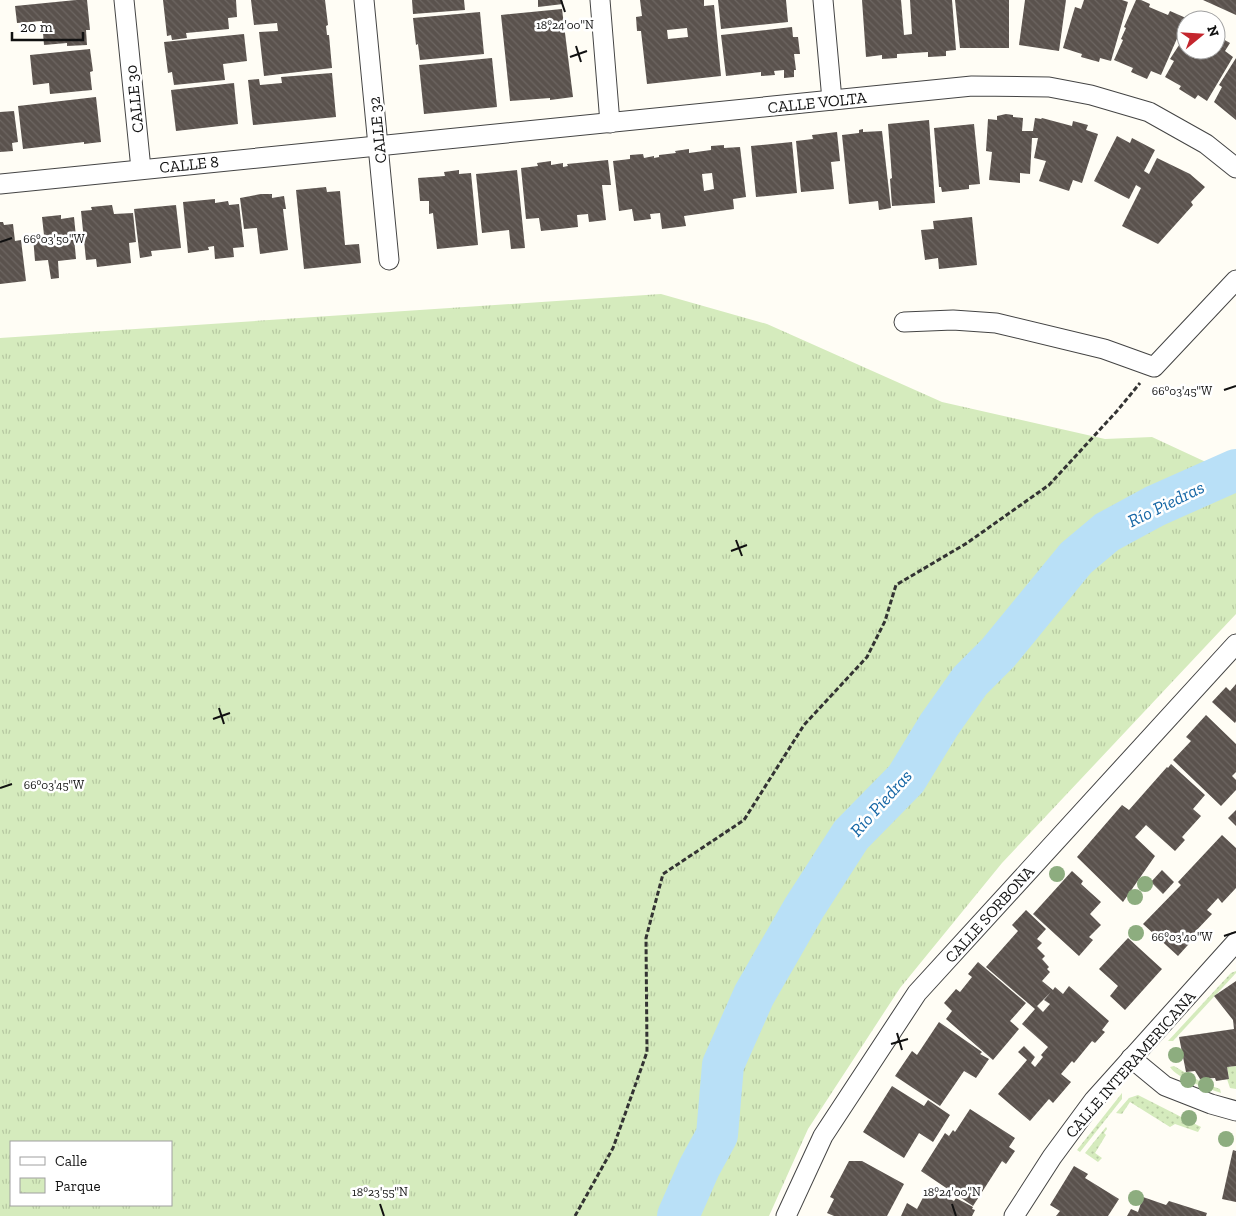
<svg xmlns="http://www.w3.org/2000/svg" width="1236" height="1216" viewBox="0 0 1236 1216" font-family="'Zilla Slab',serif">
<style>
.grass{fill:url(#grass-dots)}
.park{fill:url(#park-tufts);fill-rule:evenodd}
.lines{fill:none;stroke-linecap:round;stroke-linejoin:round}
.river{stroke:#b9e0f7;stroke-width:42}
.building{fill:url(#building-back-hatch);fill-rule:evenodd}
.minor-casing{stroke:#444;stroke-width:21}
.path{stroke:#333;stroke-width:3;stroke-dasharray:5 2.5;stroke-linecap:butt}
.minor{stroke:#fff;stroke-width:19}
.tree{fill:#8dad7f}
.ticks{fill:none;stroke:#111;stroke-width:2}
.labels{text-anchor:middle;stroke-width:5;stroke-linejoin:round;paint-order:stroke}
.street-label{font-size:16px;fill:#111;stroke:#fff}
.water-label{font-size:18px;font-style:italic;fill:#1768a6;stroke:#fff}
.ticks-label{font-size:12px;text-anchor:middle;fill:#111;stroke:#fff;stroke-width:5;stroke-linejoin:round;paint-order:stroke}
</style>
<defs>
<pattern id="grass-dots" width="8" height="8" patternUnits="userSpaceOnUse" patternTransform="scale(1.25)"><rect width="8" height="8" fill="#d5ebbd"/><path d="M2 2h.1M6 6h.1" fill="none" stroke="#b6c8a1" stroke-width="1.8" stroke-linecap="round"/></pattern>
<pattern id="park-tufts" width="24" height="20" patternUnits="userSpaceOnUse" patternTransform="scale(1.25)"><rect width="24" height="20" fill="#d5ebbd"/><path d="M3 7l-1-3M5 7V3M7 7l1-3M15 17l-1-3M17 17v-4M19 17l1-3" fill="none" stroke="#b6c8a1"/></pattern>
<pattern id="building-back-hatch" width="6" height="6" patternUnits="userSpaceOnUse" patternTransform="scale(1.25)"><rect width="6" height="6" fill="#5a524d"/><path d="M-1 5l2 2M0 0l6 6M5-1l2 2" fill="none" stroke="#6d6662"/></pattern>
</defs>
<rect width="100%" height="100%" fill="#fffdf5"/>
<g class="grass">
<path d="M1236,971V973L1173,1041H1168L1231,973Z"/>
<path d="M1174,1066L1203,1083L1220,1089L1221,1093C1207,1088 1179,1080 1170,1067Z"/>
<path d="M1236,1066V1089L1230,1088L1227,1079L1229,1078L1227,1067Z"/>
<path d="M1122,1093V1099L1080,1152L1077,1150Z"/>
<path d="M1138,1095L1201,1127L1198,1132L1175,1124L1170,1127L1130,1102L1122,1114L1116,1113L1129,1098Z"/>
<path d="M1106,1127L1107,1129L1104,1133L1106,1135L1095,1153L1102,1158L1098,1162L1085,1153Z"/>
</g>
<path class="park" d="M661,294L767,324L942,402L1105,439L1152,437L1236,476V614L1002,863L900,988L808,1129L769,1216H0V338ZM11,1142H171V1205H11Z"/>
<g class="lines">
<path class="river" d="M678,1216L699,1168L717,1135L723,1065L754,995L804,908L851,835L906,779L939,725L970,681L998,653L1076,558L1107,532L1155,506L1236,470"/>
</g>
<g class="building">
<path d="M76,0H87L90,30H86L87,45L67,46V43L44,45L42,21L17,23L15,6Z"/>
<path d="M163,0H236L237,17L228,18L229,29L186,33L187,38L172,40L171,35L167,36Z"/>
<path d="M251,0H325L328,25L326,26L327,35H329L332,68L264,76L259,32L278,31L277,23L254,25Z"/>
<path d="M412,0H464L465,10L413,14Z"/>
<path d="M538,0H562L563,4L538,7Z"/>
<path d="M640,0H704V6L714,5L721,76L647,84L641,31H637L636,17L642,16ZM687,28L688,37L668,39L667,30Z"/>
<path d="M718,0H786L788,22L721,29Z"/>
<path d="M862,0H901L904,35L912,34L910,0H952L956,50L946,51V56L928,57V52L897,54V58L882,59V55L866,57Z"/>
<path d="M955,0H1009V48H960Z"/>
<path d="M1025,0H1066L1059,51L1019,45Z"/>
<path d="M1084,0H1122L1128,2L1111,61L1100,58L1099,62L1081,57L1082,54L1063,48L1075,7L1081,9Z"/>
<path d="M1136,0H1141L1150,4L1149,7L1168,15L1170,11L1186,18L1161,75L1151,71L1147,79L1131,72L1133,68L1114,60L1123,40L1121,39L1126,28L1124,27Z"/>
<path d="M1203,0H1236V15Z"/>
<path d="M562,9L573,97L550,100V98L510,101L501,15Z"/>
<path d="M480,12L484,54L420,60L418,44L416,45L413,18Z"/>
<path d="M792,27L793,37H798L800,54H794L796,70H794V77L784,78V70L774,71L775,75L761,76V72L726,76L721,35Z"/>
<path d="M244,34L247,61L223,64L225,80L174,85L172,72L168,73L164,42Z"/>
<path d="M1216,35L1230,43L1225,51L1233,57L1207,101L1198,95L1195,99L1179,89L1181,86L1165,77L1174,61L1170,59L1181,42L1186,45V50H1216Z"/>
<path d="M90,49L93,71L90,72L92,90L50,94L49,83L33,85L30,55Z"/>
<path d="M492,58L497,107L424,114L419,65Z"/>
<path d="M1236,58V120L1214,102L1222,87L1219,85Z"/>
<path d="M332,73L336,117L253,125L248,80L259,79L260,85L282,83L281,77Z"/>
<path d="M234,83L238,124L176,131L171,90Z"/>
<path d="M96,97L101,142L84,144V142L23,149L18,106Z"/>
<path d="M14,111L18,142L12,143L13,151L0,152V112Z"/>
<path d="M1006,114L1013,115V117L1023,118L1022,131H1033L1035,118L1041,119L1042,118L1072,126L1073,121L1088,125L1086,130L1098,134L1082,183L1073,180L1069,191L1039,181L1046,161L1034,158L1038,138H1032L1030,174L1020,173V183L989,180L992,152L986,151L988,119L997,120V116Z"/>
<path d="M929,120L935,203L892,206L890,179L892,178L888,124Z"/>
<path d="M974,124L980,184L969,185V189L942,192L941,187H939L934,128Z"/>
<path d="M863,129V132L882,131L891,208L879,210L878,201L849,204L842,135L859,133V130Z"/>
<path d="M837,132L840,161L831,162L834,189L801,192L796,141L813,139L812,135Z"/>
<path d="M1117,136L1130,143L1132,138L1155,150L1144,171L1149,174L1157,158L1190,174L1205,187L1191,202L1193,205L1158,244L1122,226L1141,188L1136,185L1129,199L1094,181Z"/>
<path d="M792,142L797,193L756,197L751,146Z"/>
<path d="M724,145V148L740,147L746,197L733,199L734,209L684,216L686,226L662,229L660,213L650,214L651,219L634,221L632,209L619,211L613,161L630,159V155L643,154L644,158L654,156V158L659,157V155L676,153L675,151L689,149V153L711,150V146ZM712,173L714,189L704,191L702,174Z"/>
<path d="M608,160L611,185H602L606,220L589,222L588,214L577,215L578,227L541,231L539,218L526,219L521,168L538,166L537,163L551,161V165L563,163V167L568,166L567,164Z"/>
<path d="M459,170V174L471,173L478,245L437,249L433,213L429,214V201H420L418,178L445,176L444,172Z"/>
<path d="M517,170L525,248L511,249L509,230L482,233L476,174Z"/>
<path d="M326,187L327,192L340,191L345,245L359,244L361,263L304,269L296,190Z"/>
<path d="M261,194H272V198L284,196L286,209H283L288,250L260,254L257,228L244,229L240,198Z"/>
<path d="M215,199V203L228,201L229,205L239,204L244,247L233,248L234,257L215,259L214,246L208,247L209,250L188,253L183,202Z"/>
<path d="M112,205L114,214L133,213L136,242L129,243L131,263L97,267L96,259L86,260L81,211L92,210L91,207Z"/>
<path d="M176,205L181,248L151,251L152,256L140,258L134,209Z"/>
<path d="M61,215V219L74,217L76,237H74L76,259L58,261L59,278L51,279L48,260L35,261L33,236L44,235L42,217Z"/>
<path d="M972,217L977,265L939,269L938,258L925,260L921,230L934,229L933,221Z"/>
<path d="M0,222H3L4,225L13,224L15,241L21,240L26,281L0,284Z"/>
<path d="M1236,684V721L1235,723L1212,702L1226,687L1230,691Z"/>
<path d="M1206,715L1236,744V772L1232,776L1236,780V790L1221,806L1173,760L1191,741L1186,737Z"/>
<path d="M1171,764L1205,795L1193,809L1201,816L1182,837L1185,840L1175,851L1146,825L1135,837L1155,856L1123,902L1077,857L1122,805L1129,810L1167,767L1168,768Z"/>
<path d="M1236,810V826L1228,818Z"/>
<path d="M1222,835L1236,848V888L1222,903L1218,898L1207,910L1212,914L1193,934L1196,936L1178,956L1143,924L1181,885L1178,882Z"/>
<path d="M1162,870L1174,882L1163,894L1151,882Z"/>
<path d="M1072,871L1083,881L1081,884L1101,902L1090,914L1101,925L1089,937L1093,940L1079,956L1033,914Z"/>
<path d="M1026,910L1046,929L1037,939L1042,943L1037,948L1045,956L1042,959L1049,967L1047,969L1050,972L1042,981L1053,990L1055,987L1063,994L1069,986L1109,1021L1102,1030L1105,1032L1095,1043L1092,1041L1074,1063L1072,1061L1061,1074L1071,1082L1053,1103L1049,1099L1030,1121L998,1094L1027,1060L1018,1052L1024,1046L1035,1057L1031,1063L1035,1067L1043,1057L1041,1055L1048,1047L1022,1024L1035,1009L986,967L1018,931L1012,925ZM1051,992L1044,1000L1050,1004L1043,1012L1037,1006Z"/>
<path d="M1128,938L1162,969L1125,1010L1110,996L1118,986L1099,969Z"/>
<path d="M978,962L1026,1003L1010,1021L1019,1029L993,1060L946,1019L952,1011L944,1003L956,989L960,992L972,977L968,974Z"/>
<path d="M1236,981V1066L1227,1067L1229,1079L1216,1081L1215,1078L1200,1079L1195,1071L1186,1072L1179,1037L1234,1029L1233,1020L1214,996Z"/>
<path d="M939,1022L982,1052L980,1054L989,1059L976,1078L964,1071L940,1106L895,1076L912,1051L917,1055Z"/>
<path d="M892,1086L924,1106L928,1100L950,1115L933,1142L919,1133L904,1158L863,1132Z"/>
<path d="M970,1109L1015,1138L1009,1147L1015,1151L1006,1164L1002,1161L973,1206L921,1171L945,1133L949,1136L953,1130L955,1132Z"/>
<path d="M1233,1150L1236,1151V1202L1222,1199Z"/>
<path d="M849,1161H862L904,1184L887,1216H834L827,1213L834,1199L830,1197Z"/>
<path d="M1074,1166L1088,1174L1085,1178L1119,1199L1108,1216H1056L1060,1211L1050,1205Z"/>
<path d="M928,1188L954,1201L956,1198L973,1207L972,1209L975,1210L972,1216H901L907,1203L917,1209Z"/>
<path d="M1143,1197L1166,1205L1169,1201L1207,1213L1206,1216H1127L1131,1209L1138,1212Z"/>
</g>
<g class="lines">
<g class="minor-casing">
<g id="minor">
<path d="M124,0L141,169"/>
<path d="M364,0L389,260"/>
<path d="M600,0L610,123"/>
<path d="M823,0L832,100"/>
<path d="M0,184L972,86L1049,87L1091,95L1149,112L1206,144L1236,168"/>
<path d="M904,322L953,320L996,323L1104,349L1154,367L1236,280"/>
<path d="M1131,1058L1165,1086L1211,1104L1236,1111"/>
<path d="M786,1216L823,1136L917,993L1236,644"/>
<path d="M1014,1216L1052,1157L1094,1100L1236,942"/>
</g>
</g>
<path class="path" d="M575,1216L613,1148L647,1052L646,938L663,874L744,820L804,725L867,657L885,621L896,585L967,543L1049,485L1117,411L1140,383"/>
<use href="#minor" class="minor"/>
</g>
<g class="tree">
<circle cx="1057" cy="874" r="8"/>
<circle cx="1145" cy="884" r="8"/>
<circle cx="1135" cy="897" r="8"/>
<circle cx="1136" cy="933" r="8"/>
<circle cx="1176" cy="1055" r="8"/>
<circle cx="1188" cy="1080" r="8"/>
<circle cx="1206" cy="1085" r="8"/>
<circle cx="1189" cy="1118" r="8"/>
<circle cx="1226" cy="1139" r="8"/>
<circle cx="1136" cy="1198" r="8"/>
</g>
<path class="ticks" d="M561,0L565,12M576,46L581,62M570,57L587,51M0,242L12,238M1224,390L1236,386M736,540L742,556M731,551L747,545M219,708L224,724M213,719L230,713M0,788L12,784M1224,936L1236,932M897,1033L902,1050M891,1044L908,1039M380,1204L384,1216M952,1204L956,1216"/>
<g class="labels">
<g class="street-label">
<text transform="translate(134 99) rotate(-96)" y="6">CALLE 30</text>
<text transform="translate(817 102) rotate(-6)" y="6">CALLE VOLTA</text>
<text transform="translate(377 130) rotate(-96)" y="6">CALLE 32</text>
<text transform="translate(189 164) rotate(-6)" y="6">CALLE 8</text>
<text transform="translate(989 914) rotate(-48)" y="6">CALLE SORBONA</text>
<text transform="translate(1130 1064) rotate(-49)" y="6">CALLE INTERAMERICANA</text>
</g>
<g class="water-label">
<text transform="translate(1166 504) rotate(-26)" y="6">Río Piedras</text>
<text transform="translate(881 803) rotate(-48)" y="6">Río Piedras</text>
</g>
</g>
<g class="ticks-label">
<text x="565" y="29">18°24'00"N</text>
<text x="54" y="243">66°03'50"W</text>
<text x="1182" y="395">66°03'45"W</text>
<text x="54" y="789">66°03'45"W</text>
<text x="1182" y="941">66°03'40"W</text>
<text x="380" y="1196">18°23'55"N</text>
<text x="952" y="1196">18°24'00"N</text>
</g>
<rect x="10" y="1141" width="162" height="65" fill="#ffffff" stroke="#a0a0a0"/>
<rect x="20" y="1157" width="25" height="8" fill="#ffffff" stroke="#a0a0a0"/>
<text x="55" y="1166" font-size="15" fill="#111111">Calle</text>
<rect x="20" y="1178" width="25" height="15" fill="url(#park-tufts)" stroke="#a0a0a0"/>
<text x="55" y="1191" font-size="15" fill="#111111">Parque</text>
<g transform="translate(1201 35) rotate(72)"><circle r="24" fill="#ffffff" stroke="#a0a0a0"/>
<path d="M0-4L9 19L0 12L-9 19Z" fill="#c4262e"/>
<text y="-8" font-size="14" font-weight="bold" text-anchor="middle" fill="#111111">N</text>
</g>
<path d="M12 32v8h71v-8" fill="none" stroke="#111111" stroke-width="2.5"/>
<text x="20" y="32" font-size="15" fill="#111111" stroke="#ffffff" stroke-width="4" paint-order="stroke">20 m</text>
</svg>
